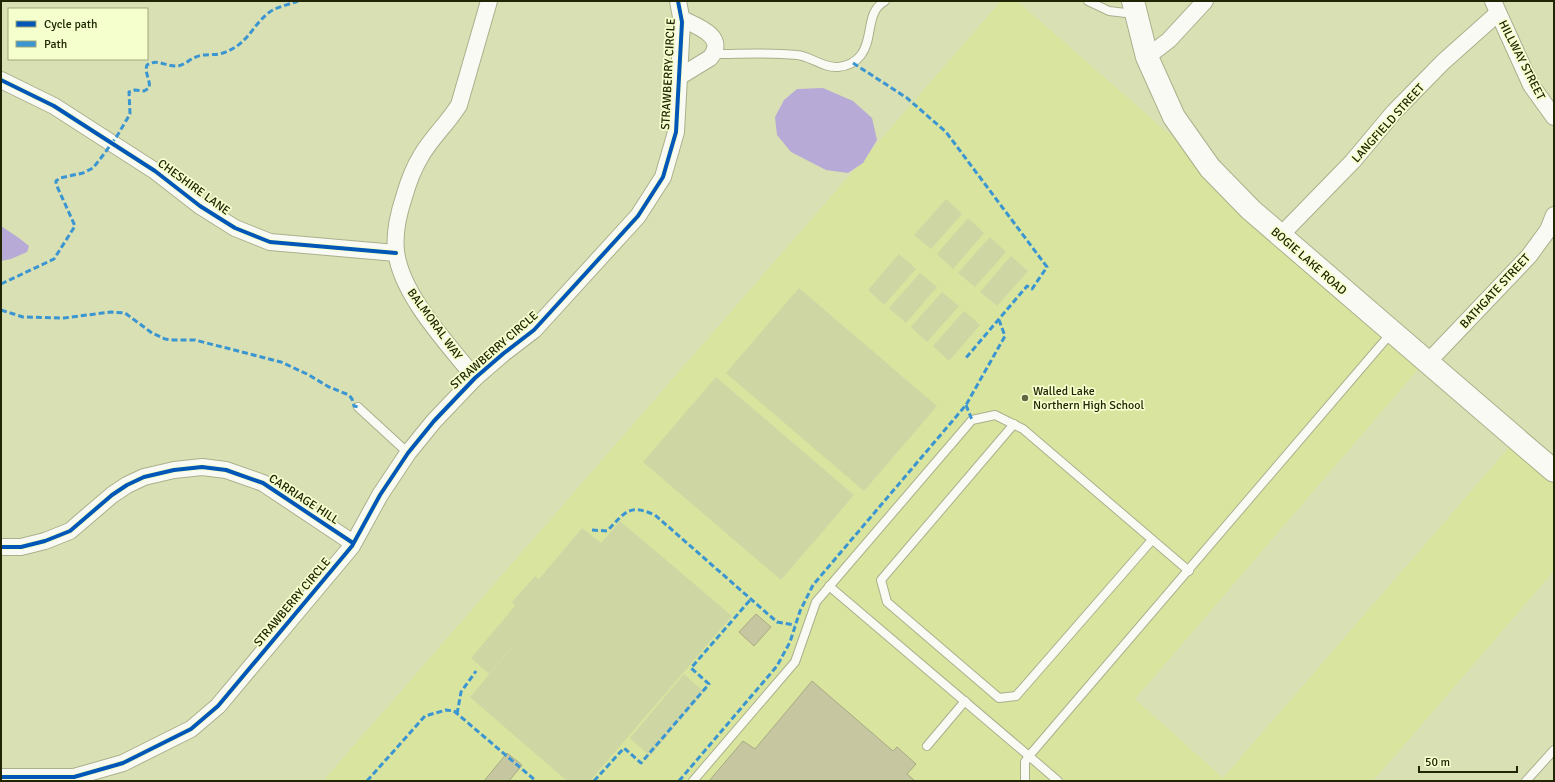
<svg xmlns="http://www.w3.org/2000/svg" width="1555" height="782" viewBox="0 0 1555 782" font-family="Signika,sans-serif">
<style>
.built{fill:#d9e49f}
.green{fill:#ced7a4}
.water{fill:#b7aad6}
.building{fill:#c6c6a1;stroke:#a9a984}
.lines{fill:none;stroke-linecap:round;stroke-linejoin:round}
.lane-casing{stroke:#aab08c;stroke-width:10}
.street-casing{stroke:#aab08c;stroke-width:18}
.secondary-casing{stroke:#aab08c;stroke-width:24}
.lane{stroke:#f9faf4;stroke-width:8}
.street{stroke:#f9faf4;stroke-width:16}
.secondary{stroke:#f9faf4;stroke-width:22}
.quiet{stroke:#3a95d1;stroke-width:3;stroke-dasharray:6 3;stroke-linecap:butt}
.cycleway-casing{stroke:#f5fecd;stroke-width:6}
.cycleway{stroke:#0057b8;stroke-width:4}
.poi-dot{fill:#616741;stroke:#f5fecd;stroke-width:1.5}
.labels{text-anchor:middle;stroke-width:3.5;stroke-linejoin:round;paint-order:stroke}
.street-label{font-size:12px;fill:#212503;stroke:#f5fecd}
.poi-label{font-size:12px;fill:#212503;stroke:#f5fecd;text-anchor:start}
</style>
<rect width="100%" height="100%" fill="#d9e1b4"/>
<path class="built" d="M1001,1H1017L1427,359L1135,699L1223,778L1518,437L1554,469V571L1373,781H323Z"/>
<g class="green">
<path d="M946,199L962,214L931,249L914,235Z"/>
<path d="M968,218L984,233L953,269L937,254Z"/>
<path d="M990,237L1006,252L975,287L958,273Z"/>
<path d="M899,254L916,269L884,305L868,290Z"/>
<path d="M1011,256L1028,271L997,306L980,292Z"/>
<path d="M920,273L937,287L906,323L889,308Z"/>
<path d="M799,288L937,406L864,491L726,373Z"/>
<path d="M942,292L959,306L927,342L911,327Z"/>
<path d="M964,311L980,325L949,361L933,346Z"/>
<path d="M716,377L854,495L781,580L643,462Z"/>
<path d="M620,521L732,616L590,781H567L470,697L538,617L489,674L471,658L515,606L512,602L535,576L539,579L582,528L601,543Z"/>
<path d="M684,674L704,692L650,756L630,738Z"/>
</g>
<g class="water">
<path d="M823,88L853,101L872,118L877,140L863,163L848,173L826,170L791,152L777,135L775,117L784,100L797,89Z"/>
<path d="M1,226L19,238L29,246L27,252L11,259L1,261Z"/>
</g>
<g class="building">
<path d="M756,614L771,627L754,646L739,632Z"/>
<path d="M812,681L893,751L897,747L916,764L907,774L915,781H709L743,741L755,749Z"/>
<path d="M507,753L522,765L509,781H484Z"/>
</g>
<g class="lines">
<g class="lane-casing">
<g id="lane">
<path d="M1088,1L1109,11L1134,14"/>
<path d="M714,54C741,54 769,52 797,55C810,56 823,68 838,67C847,66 855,63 861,55C874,38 865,12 885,1"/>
<path d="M358,407L408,453"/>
<path d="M1014,424L881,580L887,602L999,698L1016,696L1152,540"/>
<path d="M829,586L1029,756L1025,762V781"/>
<path d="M927,746L965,701"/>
<path d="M693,781L795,662L816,602L972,420L995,415L1023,429L1189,571"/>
<path d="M1058,781L1029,756L1392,332"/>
<path d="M1526,781L1554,750"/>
</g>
</g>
<g class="street-casing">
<g id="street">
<path d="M1493,1L1531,85L1554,117"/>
<path d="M1147,57L1169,40L1205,1"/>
<path d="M679,77L710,58C728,37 697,26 682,19"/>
<path d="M1,80L54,106L155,171L200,206L235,228L270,242L396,253"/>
<path d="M1280,236L1353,161L1394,112L1443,62L1498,13"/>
<path d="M1428,362L1529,256L1548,230L1554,215"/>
<path d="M475,378C448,344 401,295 396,251C394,233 398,215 404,197C408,183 413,169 421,156C432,137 448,123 459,105L489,1"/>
<path d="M1,547H21L45,541L70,531L112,495L127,485L144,477L174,470L202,467L226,470L263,483L353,543"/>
<path d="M1,777H74L123,763L191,729L218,706L352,546L380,495L408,453L434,421L475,378L504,353L534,330L638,216L663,177L676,132L682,22L678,1"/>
</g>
</g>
<g class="secondary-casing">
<path id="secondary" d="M1133,1L1147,57L1174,117L1210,168L1251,210L1554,471"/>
</g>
<use href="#lane" class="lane"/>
<use href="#street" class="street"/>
<use href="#secondary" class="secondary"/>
<g class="quiet">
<path d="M853,63L907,98L946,132L1047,267L1032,289L1027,286L965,359"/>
<path d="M1,284L54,259L75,226L56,184V181L60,178L83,173L93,168L104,154L117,136L130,114L129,92L135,90L144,91L149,88C151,80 144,73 147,65C158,58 166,67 177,66C183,66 190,59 196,57C204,53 215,56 223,53C248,44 250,29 267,14C275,7 288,5 298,1"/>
<path d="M1,310L23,317L64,318L111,312L125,313L152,333L165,339L174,340H195L281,362L307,374L329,387L349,395L352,399L354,406L358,407"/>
<path d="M966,405L972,420"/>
<path d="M592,530L607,531C625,513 628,503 655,515L777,622L795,625"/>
<path d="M457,714L461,692L476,671"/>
<path d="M367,781L425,716L446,710L454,711L536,781"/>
<path d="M594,781L624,748L641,763L709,684L691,668L751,599"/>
<path d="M679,781L777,666L790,642L800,611L813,585L966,405L1005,336L999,320"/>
</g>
<g class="cycleway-casing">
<g id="cycleway">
<path d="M1,80L54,106L155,171L200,206L235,228L270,242L396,253"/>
<path d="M1,547H21L45,541L70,531L112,495L127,485L144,477L174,470L202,467L226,470L263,483L353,543"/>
<path d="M1,777H74L123,763L191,729L218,706L352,546L380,495L408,453L434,421L475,378L504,353L534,330L638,216L663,177L676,132L682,22L678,1"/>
</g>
</g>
<use href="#cycleway" class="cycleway"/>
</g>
<circle class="poi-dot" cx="1025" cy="398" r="4"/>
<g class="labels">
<g class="street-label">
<text transform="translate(1522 60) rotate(63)" y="4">HILLWAY STREET</text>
<text transform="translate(668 74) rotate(-87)" y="4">STRAWBERRY CIRCLE</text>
<text transform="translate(1388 123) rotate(-48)" y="4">LANGFIELD STREET</text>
<text transform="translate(194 187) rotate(36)" y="4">CHESHIRE LANE</text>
<text transform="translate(1309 261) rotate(41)" y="4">BOGIE LAKE ROAD</text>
<text transform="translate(1495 291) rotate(-47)" y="4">BATHGATE STREET</text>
<text transform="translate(435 324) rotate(54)" y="4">BALMORAL WAY</text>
<text transform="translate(494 350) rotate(-41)" y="4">STRAWBERRY CIRCLE</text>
<text transform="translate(304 499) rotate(33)" y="4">CARRIAGE HILL</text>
<text transform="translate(292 602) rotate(-50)" y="4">STRAWBERRY CIRCLE</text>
</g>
<g class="poi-label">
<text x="1033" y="395">Walled Lake<tspan x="1033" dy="14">Northern High School</tspan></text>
</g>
</g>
<rect width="1555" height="782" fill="none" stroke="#212503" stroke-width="4"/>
<rect x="8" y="8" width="140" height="52" fill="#f5fecd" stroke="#a0a77c"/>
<rect x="16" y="21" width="20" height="6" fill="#0057b8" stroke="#a0a77c"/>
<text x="44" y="28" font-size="12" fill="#212503">Cycle path</text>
<rect x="16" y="41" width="20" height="6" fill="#3a95d1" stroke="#a0a77c"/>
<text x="44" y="48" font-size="12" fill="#212503">Path</text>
<path d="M1419 766v6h98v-6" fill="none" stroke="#212503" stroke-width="2"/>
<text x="1425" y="766" font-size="12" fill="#212503" stroke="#f5fecd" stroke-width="3" paint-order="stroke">50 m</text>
</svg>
